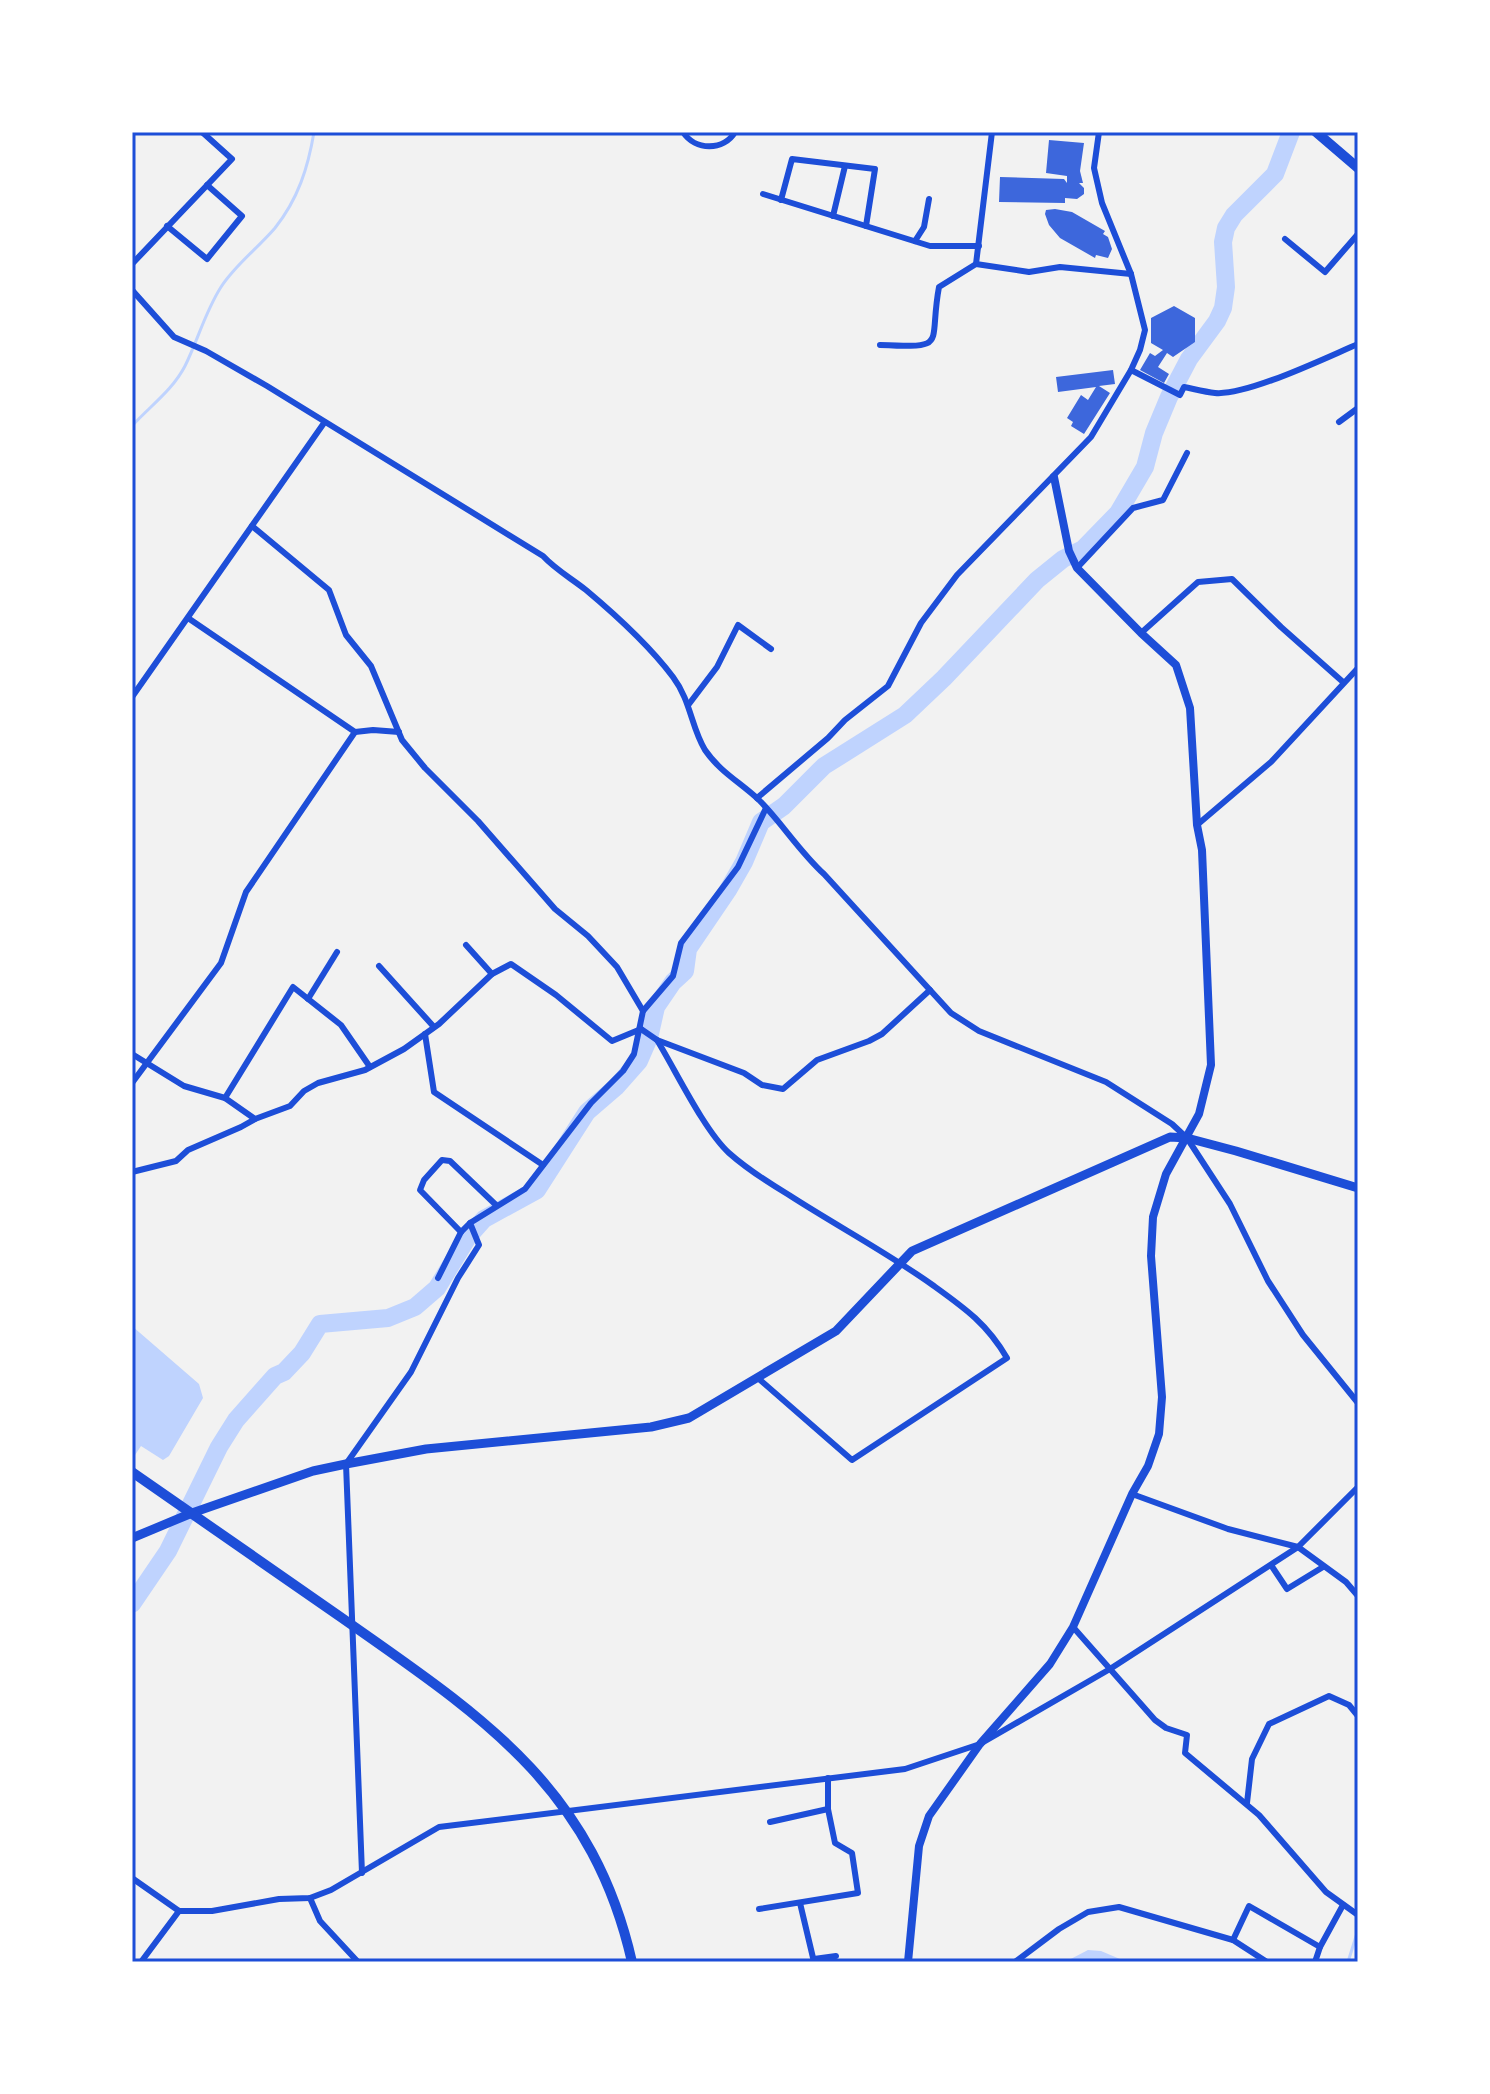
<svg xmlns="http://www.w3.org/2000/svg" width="1490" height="2094" viewBox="0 0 1490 2094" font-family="Figtree,sans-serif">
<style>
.water{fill:#bfd3fe}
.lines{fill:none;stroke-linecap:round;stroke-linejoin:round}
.stream{stroke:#bfd3fe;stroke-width:3}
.river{stroke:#bfd3fe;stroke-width:18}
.building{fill:#3d67dc}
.minor{stroke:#1d4ed8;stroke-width:6}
.tertiary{stroke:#1d4ed8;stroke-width:8}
.secondary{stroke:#1d4ed8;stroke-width:9}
.primary{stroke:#1d4ed8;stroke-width:10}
.trunk{stroke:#1d4ed8;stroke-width:10}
.neatline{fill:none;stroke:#1d4ed8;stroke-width:3}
</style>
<rect width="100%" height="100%" fill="#f2f2f2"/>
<g class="water">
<path d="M132,1326L199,1384L203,1398L169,1456L163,1460L141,1446L135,1455L132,1453Z"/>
<path d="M1088,1950L1101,1951L1127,1962H1065Z"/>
</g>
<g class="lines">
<g class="stream">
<path d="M132,426C150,406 172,391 185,366C198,340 205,312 221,287C235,265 258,248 275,228C298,199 308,168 314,132"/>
<path d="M1348,1962L1358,1930"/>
</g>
<path class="river" d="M132,1604L168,1551L219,1447L236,1420L275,1376L284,1372L302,1353L320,1324L388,1318L415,1307L437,1288L468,1237L484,1219L537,1190L587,1112L616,1087L639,1061L649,1038L656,1007L673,982L685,971L688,949L728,890L744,862L761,822L784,806L824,766L905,715L944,678L1037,580L1063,559L1083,549L1118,513L1145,467L1154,433L1169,397L1189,359L1217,321L1223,308L1226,287L1223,242L1226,228L1234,215L1275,174L1291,132"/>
</g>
<g class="building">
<path d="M1049,140L1084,143L1080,171L1083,183H1079L1084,188V194L1077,199L1065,198V203L999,202L1000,177L1064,179L1067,183V176L1046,173Z"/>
<path d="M1055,209L1072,212L1105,231L1103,234L1108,237L1112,249L1108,258L1096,255L1095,258L1060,238L1049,225L1045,214L1046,210Z"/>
<path d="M1174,306L1195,318V342L1173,357L1167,353L1158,367L1169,374L1164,383L1140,370L1150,353L1155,356L1163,350L1151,343V318Z"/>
<path d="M1113,370L1115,384L1099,386L1110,393L1084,434L1071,426L1073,422L1067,418L1081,395L1088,400L1096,387L1058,392L1056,377Z"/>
</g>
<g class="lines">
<g class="minor">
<path d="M683,132C695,151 724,151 735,132"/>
<path d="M763,194L930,246H979"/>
<path d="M781,200L792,159L875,169L866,226"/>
<path d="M833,216L845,166"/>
<path d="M167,226L207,259L242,216L207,185"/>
<path d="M1285,239L1325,272L1358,234"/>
<path d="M915,241L924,227L929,199"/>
<path d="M132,264L232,159L202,132"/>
<path d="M976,264L992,132"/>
<path d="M132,290L174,337L206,351L267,386L543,556C556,570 571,578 586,590C617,616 649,645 673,677C691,701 691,727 705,750C721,773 740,782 759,800C782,823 799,851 824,874L951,1013L979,1031L1106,1082L1172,1124L1187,1138L1230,1204L1268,1281L1303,1335L1358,1403"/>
<path d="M880,345C950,348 928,346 939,287L976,264L1029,272L1060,267L1131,274"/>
<path d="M1131,370L1180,395L1184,387C1194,389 1205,392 1215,393C1247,396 1327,357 1358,344"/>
<path d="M1339,422L1358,408"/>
<path d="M252,526L329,590L346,635L371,666L402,740L425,768L478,821L555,909L588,936L617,967L643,1011"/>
<path d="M1077,568L1133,508L1163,500L1187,453"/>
<path d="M1141,633L1198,582L1232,579L1281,627L1343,682"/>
<path d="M132,697L324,423"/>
<path d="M689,704L717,667L738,625L771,649"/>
<path d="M355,732L373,730L399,732"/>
<path d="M757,798L828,738L845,720L888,686L921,623L957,575L1091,437L1131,370L1140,350L1145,330L1131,274L1102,203L1094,168L1099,132"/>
<path d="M1197,825L1271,762L1358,668"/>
<path d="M466,945L492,974"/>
<path d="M379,966L434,1027"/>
<path d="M308,999L337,952"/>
<path d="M641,1029L657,1040L744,1073L762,1085L783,1089L817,1060L869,1041L882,1034L930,990"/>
<path d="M425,1034L434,1092L543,1165"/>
<path d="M657,1040C676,1071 704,1130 729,1153C747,1169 769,1183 789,1195C837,1226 888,1253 934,1286C966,1309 987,1324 1007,1358L852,1460L759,1379"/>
<path d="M132,1054L184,1086L225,1098L255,1119"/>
<path d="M132,1083L221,963L246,892L355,732L188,618"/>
<path d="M225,1098L293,987L341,1025L370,1067"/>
<path d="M132,1172L176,1161L188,1150L241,1127L255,1119L290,1106L304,1091L318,1083L365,1070L404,1049L439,1024L492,974L511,964L556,995L612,1041L641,1029"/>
<path d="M461,1232L420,1190L424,1180L442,1160L450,1161L496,1205"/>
<path d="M438,1278L461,1232L470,1223"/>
<path d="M1132,1494L1228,1529L1298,1547L1346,1582L1358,1596"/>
<path d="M1271,1565L1287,1589L1323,1567"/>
<path d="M1073,1627L1155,1720L1166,1728L1187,1735L1185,1753L1259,1815L1326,1892L1358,1915"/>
<path d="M1247,1803L1252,1759L1269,1724L1329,1696L1349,1705L1358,1716"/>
<path d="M770,1822L828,1809"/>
<path d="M362,1873L346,1464L411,1372L458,1278L479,1245L470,1223L525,1189L591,1103L623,1071L634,1054L643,1011L673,976L681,943L738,867L766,808"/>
<path d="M132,1878L179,1911H212L279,1899L310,1898L331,1890L439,1827L905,1769L980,1744L1110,1669L1298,1547L1358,1487"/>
<path d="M310,1898L320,1921L358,1962"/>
<path d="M800,1903L814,1962"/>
<path d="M759,1909L858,1893L852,1853L835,1843L828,1809V1778"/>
<path d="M1233,1940L1249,1906L1320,1947"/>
<path d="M814,1959L836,1956"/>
<path d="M141,1962L179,1911"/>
<path d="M1015,1962L1059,1929L1088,1912L1119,1907L1233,1940L1267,1962"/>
<path d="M1315,1962L1320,1947L1343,1905"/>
</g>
<path class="tertiary" d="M908,1962L919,1846L929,1816L980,1744L1050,1664L1073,1627L1132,1494L1148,1466L1159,1434L1162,1397L1151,1256L1153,1217L1166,1174L1199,1114L1211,1065L1202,850L1197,825L1190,708L1176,665L1141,633L1077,568L1069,551L1054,477"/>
<path class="secondary" d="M132,1538L192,1513L313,1471L346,1464L426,1449L651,1427L689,1418L836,1331L912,1251L1170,1137L1187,1138L1236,1151L1358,1188"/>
<path class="primary" d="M132,1472C202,1520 272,1569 342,1618C480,1715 592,1786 632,1962"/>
<path class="trunk" d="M1316,132L1358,168"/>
</g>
<rect width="1490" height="2094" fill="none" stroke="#ffffff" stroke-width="268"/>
<rect x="134" y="134" width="1222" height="1826" class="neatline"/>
</svg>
